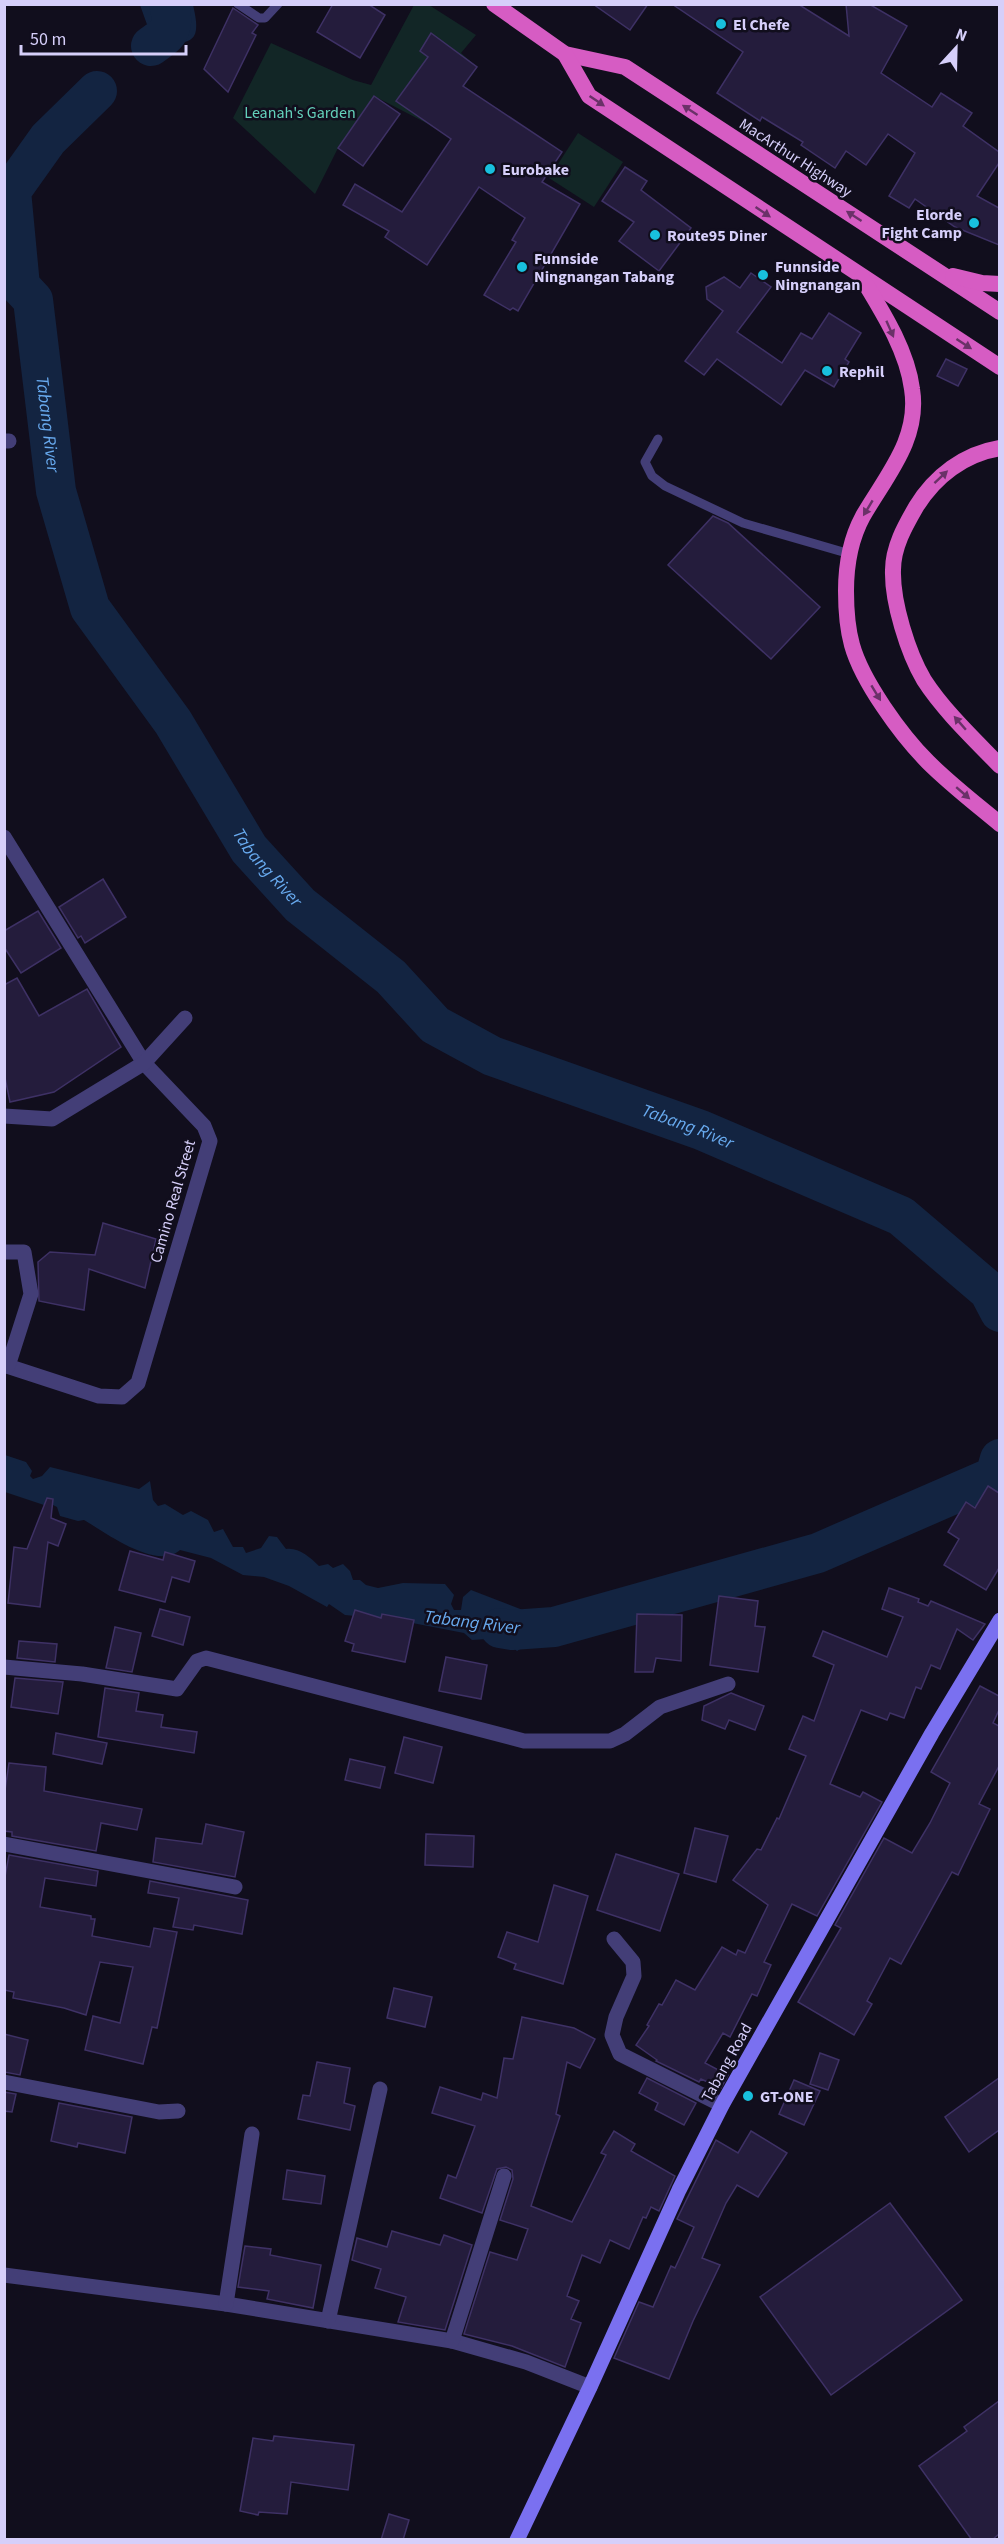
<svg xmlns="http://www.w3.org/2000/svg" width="1004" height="2544" viewBox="0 0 1004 2544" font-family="'Source Sans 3',sans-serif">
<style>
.green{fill:#122626}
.water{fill:#132441}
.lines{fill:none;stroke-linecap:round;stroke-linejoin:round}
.river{stroke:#132441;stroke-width:40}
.building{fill:#241c3c;stroke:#3e3165;stroke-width:1.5}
.service{stroke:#433e77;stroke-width:9}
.minor{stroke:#433e77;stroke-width:15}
.secondary{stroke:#7a70f0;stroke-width:15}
.trunk{stroke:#d65cc3;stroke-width:16}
.oneway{fill:#6a3168}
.poi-dot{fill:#18c0dd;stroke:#110e1d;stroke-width:2}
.labels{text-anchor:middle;stroke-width:5;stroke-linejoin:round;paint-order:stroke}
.poi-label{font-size:16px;font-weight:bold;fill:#d6cffa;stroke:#110e1d;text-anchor:start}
.park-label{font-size:16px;fill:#64d1bb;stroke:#110e1d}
.street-label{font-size:16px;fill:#d6cffa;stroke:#110e1d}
.water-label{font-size:18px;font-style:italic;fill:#68aaef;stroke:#110e1d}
</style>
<rect width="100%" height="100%" fill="#110e1d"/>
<g class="green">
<path d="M414,5H429L476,35L461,53L477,67L436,128L374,96L338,148L315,194L233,118L271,43L353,80L371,85Z"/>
<path d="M578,133L623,162L594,207L549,178Z"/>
</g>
<g class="water">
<path d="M140,5H193C203,46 190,43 154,44Z"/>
<path d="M80,87L97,91L96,106L89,115L76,127L68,139L57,142L55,151L41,164L42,168L34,175L38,182L25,189L29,205L25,213L32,227L35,303L18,282L17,250L10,244L9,238L16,229C15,226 12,223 11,220C11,217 11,187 13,184C17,179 20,179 21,171L28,170L32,165V158L46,146L45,140L50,136L44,120L51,114L62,98Z"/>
<path d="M5,1455L26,1462L32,1471L30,1476L33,1479L42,1476L50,1467L139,1489L150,1481L153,1500L158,1506L165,1504L183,1515L191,1511L208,1520L214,1532L223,1529L233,1547H243L246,1553L261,1548L269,1536L277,1537L286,1549C298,1547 310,1557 319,1566L328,1564L333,1568L343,1564L350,1571L353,1580H360L366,1585L378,1588L403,1583L445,1584L454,1595L451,1604L454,1610H461L463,1597L471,1590L533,1614L554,1627L517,1651L502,1638L472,1640L464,1633L397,1620L345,1615L329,1604L327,1607L289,1586L264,1577L243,1575L211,1558L180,1550C157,1571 106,1533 84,1520L78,1521L60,1516L57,1507L51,1504L47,1506L5,1492Z"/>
</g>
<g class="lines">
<g class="river">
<path d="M151,46C170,33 175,28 169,4"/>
<path id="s1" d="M97,91L48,139L11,191L20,286L33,300L56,491L90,608L173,722L249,849L300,905L391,977L435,1025L492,1056L701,1130L901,1216L989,1291L1000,1312"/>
<path d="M500,1628L512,1630L554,1627L818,1553L995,1476L1000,1459"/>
</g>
</g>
<g class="building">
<path d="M333,4H368L385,15L360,58L317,32Z"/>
<path d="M593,4H648L630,30Z"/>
<path d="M672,4H798L849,36L846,4H869L907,26L881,73L932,107L941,93L972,113L963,126L999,152V163L977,196L999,208V245L955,227L915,199L909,208L889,196L915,153L888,134L866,165L846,151L835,168L801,145L803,142L762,117L760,121L717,93L743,52Z"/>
<path d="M233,8L258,25L252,33L256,35L228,92L204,69Z"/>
<path d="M431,33L477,67L463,86L562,152L542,182L580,204L518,311L513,308L510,310L484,295L516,242L512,240L525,218L479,187L427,265L385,237L389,231L343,205L355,184L402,212L451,139L396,101L428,57L420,51Z"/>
<path d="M374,96L400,114L363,166L338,148Z"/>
<path d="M625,167L647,181L641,190L691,228L659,271L619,241L634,222L602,201Z"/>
<path d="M751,273L771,287L737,332L782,363L801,333L812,339L829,313L861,333L845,359L849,362L834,387L805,370L781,405L717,359L704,375L685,361L723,311L707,299L706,287L724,277L740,288Z"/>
<path d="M946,359L967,369L958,386L937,376Z"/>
<path d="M713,516L728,523L820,607L771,659L668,565Z"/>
<path d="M103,879L126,917L85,943L81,936L78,938L59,907Z"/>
<path d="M38,911L61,948L21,973L4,947V931Z"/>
<path d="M17,978L39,1016L87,989L121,1047L54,1092L10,1102L4,1073V985Z"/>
<path d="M103,1223L156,1239L145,1288L89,1269L84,1310L39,1301L38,1262L50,1252L95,1255Z"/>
<path d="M988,1486L999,1493V1568L986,1590L944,1565L959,1539L948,1532L966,1502L975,1508Z"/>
<path d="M47,1498L53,1499L51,1518L66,1524L58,1546L48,1542L40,1607L8,1603L14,1547L27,1549Z"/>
<path d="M130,1551L163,1560L165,1552L195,1561L189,1582L172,1577L165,1602L119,1590Z"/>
<path d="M889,1588L919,1599L918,1602L928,1606L931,1601L985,1624L973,1640L957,1629L940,1669L931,1665L921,1689L916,1687L904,1718L890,1713L887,1720L861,1710L830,1784L860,1797L863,1792L882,1802L817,1916L792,1904L764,1962L771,1965L757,1996L752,1994L730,2037L723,2033L705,2063L728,2075L721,2088L701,2079L699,2082L656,2061L657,2060L636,2045L649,2026L647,2025L659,2004L662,2005L676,1980L695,1990L722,1947L736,1955L738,1950L745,1953L768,1905L733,1880L757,1849L761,1850L777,1818L779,1819L806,1756L789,1749L803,1716L814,1721L834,1665L813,1656L823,1631L887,1657L903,1617L882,1609Z"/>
<path d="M719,1596L758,1601L755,1626L765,1627L758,1672L710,1665Z"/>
<path d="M160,1609L190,1617L183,1645L152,1636Z"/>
<path d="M355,1610L381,1618L382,1614L414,1620L405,1662L352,1651L354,1644L345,1641Z"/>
<path d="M637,1614L682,1615L681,1661L656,1658L653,1672H635Z"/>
<path d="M115,1627L141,1633L132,1672L106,1668Z"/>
<path d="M19,1641L57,1644L55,1662L17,1658Z"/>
<path d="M446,1657L487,1665L481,1699L439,1691Z"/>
<path d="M15,1678L63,1682L58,1714L11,1707Z"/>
<path d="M980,1686L999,1696V1710L993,1723L999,1726V1766L979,1804L990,1809L958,1875L952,1872L901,1964L890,1958L867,2001L872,2004L854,2035L798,2002L841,1928L835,1925L884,1838L912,1853L930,1823L950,1783L931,1772Z"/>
<path d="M105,1688L139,1693L136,1711L163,1715L161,1727L197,1732L194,1753L98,1737Z"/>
<path d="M731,1693L764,1706L755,1730L729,1720L725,1729L702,1720L704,1706Z"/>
<path d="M56,1733L107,1743L102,1764L53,1754Z"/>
<path d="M404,1737L442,1747L433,1783L395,1773Z"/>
<path d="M350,1759L385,1767L380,1788L345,1780Z"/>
<path d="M9,1763L46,1767L44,1791L142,1809L137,1830L101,1823L96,1851L12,1836V1832L4,1831V1797Z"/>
<path d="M206,1824L244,1832L235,1877L153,1862L156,1838L202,1844Z"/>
<path d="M695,1828L728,1836L716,1882L684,1873Z"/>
<path d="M426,1834L474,1836L473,1867L425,1865Z"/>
<path d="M616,1854L679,1874L660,1931L597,1910Z"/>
<path d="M9,1855L98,1871L96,1886L45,1878L40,1907L91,1916V1919H95L92,1936L150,1947L154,1928L177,1932L157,2028L152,2027L143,2064L85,2050L93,2016L120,2023L133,1967L100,1962L86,2015L64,2008L13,1998L14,1992L4,1990V1882Z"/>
<path d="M150,1881L248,1900L242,1934L194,1925L193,1930L173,1927L179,1898L148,1893Z"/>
<path d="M554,1885L588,1896L563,1984L514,1969L516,1964L498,1957L507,1932L538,1942Z"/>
<path d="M394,1988L432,1997L425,2027L387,2018Z"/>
<path d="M522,2017L574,2028L595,2039L580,2068L567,2062L556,2114L560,2116L531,2206L572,2222L606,2155L601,2153L614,2131L635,2144L631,2151L675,2176L659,2211L651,2207L646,2218L643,2217L629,2249L610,2240L600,2263L582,2255L567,2296L579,2301L571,2319L581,2323L565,2367L512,2346L464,2334L490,2252L517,2260L528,2229L500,2220L513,2179L512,2170L506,2167L497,2169L482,2213L440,2198L448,2175L456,2178L475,2126L432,2113L440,2087L481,2100L483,2093L497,2098L504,2058L513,2059Z"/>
<path d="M4,2034L28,2040L20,2075L4,2072Z"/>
<path d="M820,2053L839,2060L828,2090L810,2084Z"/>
<path d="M317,2062L350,2068L344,2103L355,2106L350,2130L298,2119L303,2095L310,2096Z"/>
<path d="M647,2078L696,2103L684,2125L655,2110L658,2103L639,2093Z"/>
<path d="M999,2078V2130L969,2152L945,2117Z"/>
<path d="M794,2080L820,2091L804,2125L779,2114Z"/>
<path d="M4,2092L16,2094L12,2112L4,2111Z"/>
<path d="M59,2103L132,2117L125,2153L78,2143L77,2147L51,2141Z"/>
<path d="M751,2131L787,2153L758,2197L737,2185L726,2203L702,2258L720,2265L693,2321L669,2379L614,2358L639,2302L653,2307L671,2266L675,2268L694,2227L677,2219L716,2140L738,2153Z"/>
<path d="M287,2170L325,2176L321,2204L283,2199Z"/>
<path d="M890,2203L962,2300L831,2395L760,2297Z"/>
<path d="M392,2231L440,2245L444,2235L472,2245L445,2330L398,2322L406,2297L375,2288L381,2269L352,2260L357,2238L387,2247Z"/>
<path d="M245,2246L271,2249L270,2255L321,2265L313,2308L267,2299L269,2291L238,2287Z"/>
<path d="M999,2401V2534L992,2540H972L919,2466L967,2431L964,2427Z"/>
<path d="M274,2436L354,2445L348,2490L291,2482L287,2514L259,2512L258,2515L240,2511L253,2438L273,2441Z"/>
<path d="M389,2514L409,2520L403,2540H381Z"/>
</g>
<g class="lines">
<g class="service">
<path d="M238,4L259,18H265L278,4"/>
<path d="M658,439L645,462L652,476L665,486L743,523L850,554"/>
</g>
<g class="minor">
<path d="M4,441H9"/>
<path d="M4,837L144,1063L204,1126L210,1141L138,1383L122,1397L99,1396L4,1365"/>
<path d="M4,1116L52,1119L144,1063L185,1018"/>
<path d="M4,1252H24L31,1294L8,1366"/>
<path d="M4,1667L82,1674L177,1689L197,1661L206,1658L524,1741H610L625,1734L660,1707L728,1684"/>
<path d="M4,1844L235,1887"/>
<path d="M614,1939L633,1962L634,1976L616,2017L612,2035L620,2054L722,2105"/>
<path d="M4,2082L159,2112L178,2111"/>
<path d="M4,2275L226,2304L452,2341L526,2362L590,2387"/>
<path d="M226,2304L252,2134"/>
<path d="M328,2321L380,2089"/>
<path d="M452,2341L504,2176"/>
</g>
<path class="secondary" d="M517,2540L590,2387L679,2190L722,2105L932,1733L1000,1620"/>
<g class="trunk">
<path d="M494,4L565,54L625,67L1000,312"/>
<path d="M565,54L589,96L1000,367"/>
<path d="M953,276L982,283L1000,284"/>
<path d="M862,278C882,311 907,350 912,389C920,439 886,476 863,516C851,538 846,566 846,591C846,609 847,627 852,645C862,681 901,735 928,762C950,784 976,804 1000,824"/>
<path d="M1000,448C964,454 935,476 916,507C905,526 893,547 893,570C892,602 908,653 924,680C944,711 974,739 1000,766"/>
</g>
</g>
<defs><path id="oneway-solid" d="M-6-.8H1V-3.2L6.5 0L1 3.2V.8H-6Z" transform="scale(1.5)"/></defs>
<g class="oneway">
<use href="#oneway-solid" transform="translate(597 101) rotate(34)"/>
<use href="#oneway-solid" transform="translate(690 110) rotate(-147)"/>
<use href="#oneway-solid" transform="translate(763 212) rotate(34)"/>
<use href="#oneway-solid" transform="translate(854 216) rotate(-147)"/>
<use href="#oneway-solid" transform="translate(890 329) rotate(66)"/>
<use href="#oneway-solid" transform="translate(964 344) rotate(33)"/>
<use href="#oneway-solid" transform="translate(941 477) rotate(-43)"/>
<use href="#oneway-solid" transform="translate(868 508) rotate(121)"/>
<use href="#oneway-solid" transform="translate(876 693) rotate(59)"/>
<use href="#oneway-solid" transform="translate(960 723) rotate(-131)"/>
<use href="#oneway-solid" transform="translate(963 793) rotate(41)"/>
</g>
<g class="poi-dot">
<circle cx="721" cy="24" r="6"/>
<circle cx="490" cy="169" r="6"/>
<circle cx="974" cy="223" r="6"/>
<circle cx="655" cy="235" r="6"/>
<circle cx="522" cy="267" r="6"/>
<circle cx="763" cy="275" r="6"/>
<circle cx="827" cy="371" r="6"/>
<circle cx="748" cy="2096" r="6"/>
</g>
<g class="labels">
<g class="poi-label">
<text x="733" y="30">El Chefe</text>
<text x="502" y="175">Eurobake</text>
<text x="962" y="220" text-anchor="end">Elorde<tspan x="962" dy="18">Fight Camp</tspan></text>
<text x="667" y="241">Route95 Diner</text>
<text x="534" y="264">Funnside<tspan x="534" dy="18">Ningnangan Tabang</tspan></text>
<text x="775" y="272">Funnside<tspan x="775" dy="18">Ningnangan</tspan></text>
<text x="839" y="377">Rephil</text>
<text x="760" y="2102">GT-ONE</text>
</g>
<g class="park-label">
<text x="300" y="118">Leanah's Garden</text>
</g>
<g class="street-label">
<text transform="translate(796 157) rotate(33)" y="6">MacArthur Highway</text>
<text transform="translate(172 1201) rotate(-74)" y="6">Camino Real Street</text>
<text transform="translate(726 2062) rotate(-61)" y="6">Tabang Road</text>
</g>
<g class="water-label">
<text dy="6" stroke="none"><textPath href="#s1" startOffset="372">Tabang River</textPath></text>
<text dy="6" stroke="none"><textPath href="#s1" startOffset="876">Tabang River</textPath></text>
<text dy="6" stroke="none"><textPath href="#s1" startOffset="1380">Tabang River</textPath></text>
<text transform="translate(472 1622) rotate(7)" y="6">Tabang River</text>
</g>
</g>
<rect width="1004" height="2544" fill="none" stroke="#d6cffa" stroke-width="12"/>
<g transform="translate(956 48) rotate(22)" stroke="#110e1d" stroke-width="4.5" paint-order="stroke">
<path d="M0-4.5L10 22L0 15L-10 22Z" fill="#d6cffa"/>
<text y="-9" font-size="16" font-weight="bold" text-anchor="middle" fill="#d6cffa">N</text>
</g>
<path d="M21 45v9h165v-9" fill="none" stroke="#d6cffa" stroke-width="3"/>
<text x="30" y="45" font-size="18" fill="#d6cffa" stroke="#110e1d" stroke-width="4.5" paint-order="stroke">50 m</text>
</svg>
